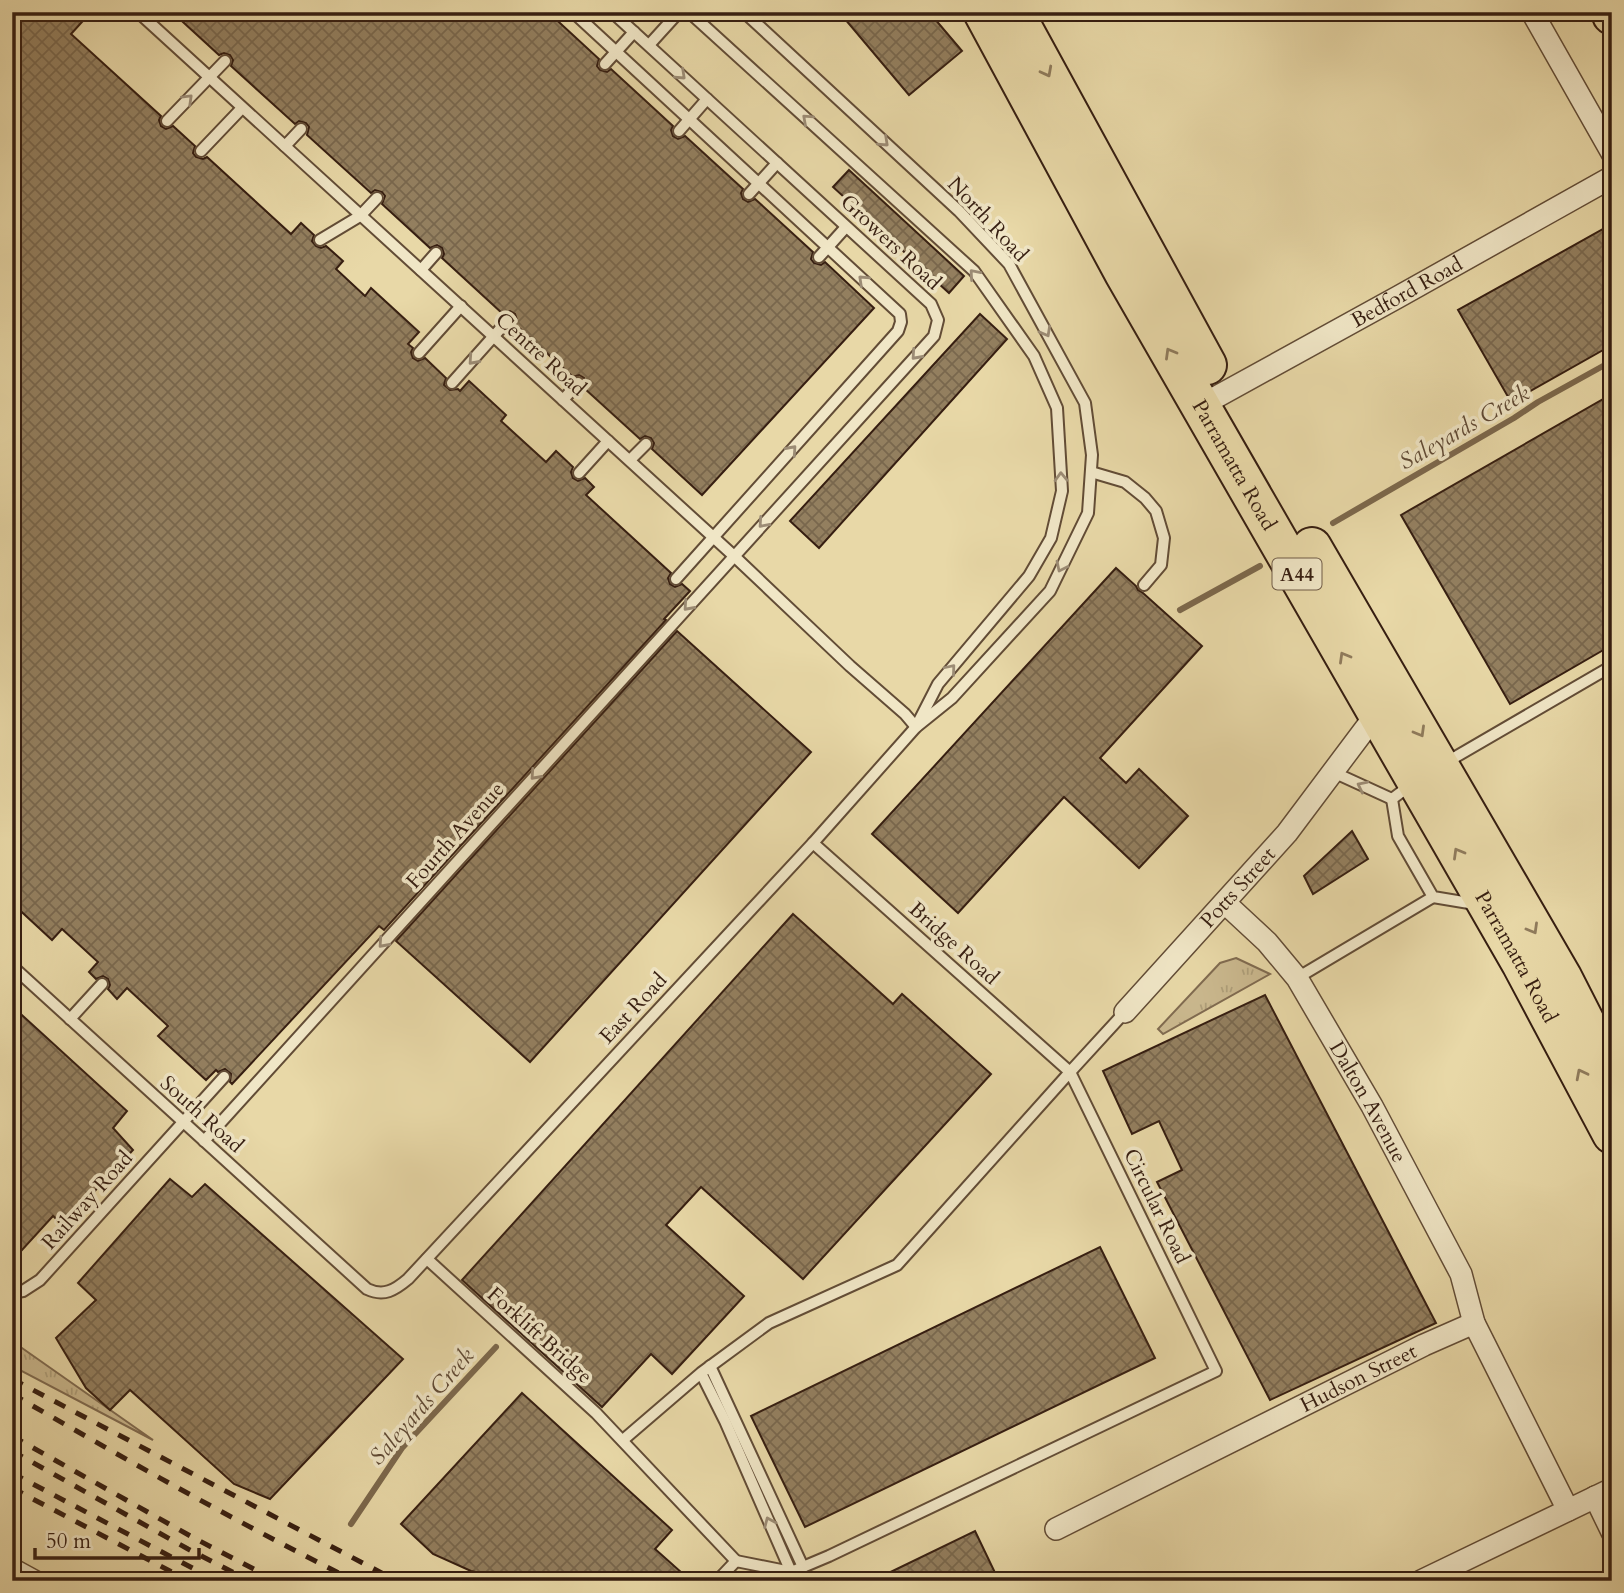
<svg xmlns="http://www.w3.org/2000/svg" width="1624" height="1593" viewBox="0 0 1624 1593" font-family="Cardo,serif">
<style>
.grass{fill:url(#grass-tufts);stroke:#806b50;stroke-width:2}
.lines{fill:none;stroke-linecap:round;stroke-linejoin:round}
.stream{stroke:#7c684c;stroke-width:6}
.building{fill:url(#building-cross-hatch);stroke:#361e11;stroke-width:2}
.lane-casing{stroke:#624c36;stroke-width:14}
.street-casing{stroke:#624c36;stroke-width:24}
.highway-casing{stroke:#361e11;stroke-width:42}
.lane{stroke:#f0e6c6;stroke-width:10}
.street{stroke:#f0e6c6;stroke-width:21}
.highway{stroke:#e8d8a7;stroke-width:38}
.rail{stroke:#361e11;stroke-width:5;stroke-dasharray:12 12;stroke-linecap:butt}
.oneway{stroke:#8f7b5c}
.oneway2{stroke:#9c8c75}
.labels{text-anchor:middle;stroke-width:7;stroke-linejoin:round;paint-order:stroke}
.shield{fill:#f0e6c6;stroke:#6e5a47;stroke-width:2}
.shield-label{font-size:19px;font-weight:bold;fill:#361e11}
.street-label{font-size:21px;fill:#361e11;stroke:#f0e6c6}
.water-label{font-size:23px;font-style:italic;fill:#5f4934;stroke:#f0e6c6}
</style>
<defs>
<pattern id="grass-tufts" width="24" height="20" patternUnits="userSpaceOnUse" patternTransform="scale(1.75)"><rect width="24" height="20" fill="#cab88e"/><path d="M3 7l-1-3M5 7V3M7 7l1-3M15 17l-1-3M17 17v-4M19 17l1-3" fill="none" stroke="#ae9e79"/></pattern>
<pattern id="building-cross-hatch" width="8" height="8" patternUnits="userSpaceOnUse" patternTransform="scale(1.75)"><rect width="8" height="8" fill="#937f5f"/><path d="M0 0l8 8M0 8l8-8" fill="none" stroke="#79674d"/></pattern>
</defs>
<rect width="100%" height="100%" fill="#e8d8a7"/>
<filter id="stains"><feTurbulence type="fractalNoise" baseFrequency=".00286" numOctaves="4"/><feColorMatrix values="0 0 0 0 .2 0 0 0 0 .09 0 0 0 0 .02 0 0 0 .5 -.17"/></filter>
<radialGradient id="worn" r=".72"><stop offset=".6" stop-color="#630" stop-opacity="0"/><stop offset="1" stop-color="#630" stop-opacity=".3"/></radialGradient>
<g class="grass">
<path d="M1236,958L1270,974L1163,1034L1158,1029L1220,963Z"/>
<path d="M12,1341L153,1440L12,1366Z"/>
</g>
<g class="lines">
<g class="stream">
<path d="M1333,523L1514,418L1538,402L1612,361"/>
<path d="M1180,610L1260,566"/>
<path d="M351,1524L402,1448L496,1347"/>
</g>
</g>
<g class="building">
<path d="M12,12H91L71,34L161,116L159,120L161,126L166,129L173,126L195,146L193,153L196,157L203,159L207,157L291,234L301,223L314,235L312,241L316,246L321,248L326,246L343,261L336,269L365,296L371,288L419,332L408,344L413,348L411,352L413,358L418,361L425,358L446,378L444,385L450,390L458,389L460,391L469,381L506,415L501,421L546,462L556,451L573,467L571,472L573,478L578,481L585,478L594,487L586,495L671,573L668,578L670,584L675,587L682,584L690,591L664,619L666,620L384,930L379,926L232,1084L230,1082L231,1074L225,1069L218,1072L216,1070L206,1080L158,1036L168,1026L127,988L117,999L108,989L110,985L108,979L103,976L96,979L89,972L98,962L62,929L52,940L12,903Z"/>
<path d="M172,12H548L599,59L597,66L600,70L607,72L611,69L673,126L671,130L673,136L678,139L685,136L743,189L741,193L743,199L748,202L755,199L813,252L811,259L814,263L821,265L825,262L874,308L702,495L652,449L654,443L651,438L645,436L640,439L584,388L586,384L584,378L579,375L573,377L515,324L517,320L515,314L510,311L503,314L442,258L444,254L442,248L437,245L430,248L382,204L385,196L382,192L375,190L371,193L307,135L309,127L306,123L299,121L295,124L231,66L233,60L230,55L224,53L219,55Z"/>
<path d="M839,12H929L962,51L909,95Z"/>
<path d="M849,170L964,276L949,293L833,187Z"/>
<path d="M1612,224V345L1511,402L1458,310Z"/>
<path d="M980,314L1007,339L819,548L790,521Z"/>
<path d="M1612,394V645L1510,704L1401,515Z"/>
<path d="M1116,568L1136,586L1138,590L1143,593L1202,646L1100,758L1126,783L1139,769L1188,816L1139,868L1064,797L958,913L872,834Z"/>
<path d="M677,631L811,752L530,1062L396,941Z"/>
<path d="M1352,831L1368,859L1313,894L1304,876Z"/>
<path d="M793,914L893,1004L902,994L991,1074L803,1279L701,1187L666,1225L744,1296L672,1374L651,1354L602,1407L462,1280Z"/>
<path d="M1265,995L1436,1323L1270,1400L1157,1182L1182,1170L1159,1121L1132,1134L1103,1071Z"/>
<path d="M12,1006L127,1111L113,1128L133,1150L63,1225L53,1216L12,1261Z"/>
<path d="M170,1179L192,1197L205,1184L403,1359L270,1499L234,1484L130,1390L110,1410L86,1388L56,1338L96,1300L78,1283Z"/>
<path d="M1100,1247L1155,1358L805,1527L751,1416Z"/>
<path d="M522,1393L672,1530L655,1549L691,1581H520L471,1571L433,1554L401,1524Z"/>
<path d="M975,1531L999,1581H872Z"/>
</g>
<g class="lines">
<g class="lane-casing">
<g id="lane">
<path d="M138,12L734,556L850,666L905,714L916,727"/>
<path d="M573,12L900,314L901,322L898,331L676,579"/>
<path d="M689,12L974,271L1034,356L1057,408L1062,491L1051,538L1029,576L938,684L919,721"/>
<path d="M649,45L679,12"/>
<path d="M605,64L634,32"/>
<path d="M167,121L225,61"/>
<path d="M679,131L707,99"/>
<path d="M285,146L301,129"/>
<path d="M201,151L242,108"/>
<path d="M749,194L777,163"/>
<path d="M320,240L360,216L377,198"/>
<path d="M819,257L846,227"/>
<path d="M421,270L436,253"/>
<path d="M419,353L461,306"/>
<path d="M452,383L509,319"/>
<path d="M563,400L578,383"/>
<path d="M630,460L646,444"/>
<path d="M1091,472L1125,482L1145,498L1156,511L1164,538L1161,565L1144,585"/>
<path d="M579,473L608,441"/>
<path d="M1445,763L1612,666"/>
<path d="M1333,772L1392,799"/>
<path d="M1412,784L1392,799L1398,836L1433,897L1475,904"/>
<path d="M813,843L1070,1072L1125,1012"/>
<path d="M12,966L367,1289C384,1297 395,1290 408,1279L813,843L916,727L952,698L1050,591L1088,513L1092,455L1085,403L1009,264L959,211L744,12"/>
<path d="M1297,978L1433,897"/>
<path d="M70,1019L102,984"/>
<path d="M204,1141L934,336L938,320L931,304L612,12"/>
<path d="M427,1259L596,1413L736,1561"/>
<path d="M12,1293L23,1291L40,1280L224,1077"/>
<path d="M710,1366L803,1567"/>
<path d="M623,1440L701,1373L769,1323L897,1265L1070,1072L1216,1371L829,1556L791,1572L725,1421L701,1373"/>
<path d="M717,1581L736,1561L791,1572"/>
</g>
</g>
<g class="street-casing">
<g id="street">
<path d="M1532,12L1612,153"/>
<path id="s1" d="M1200,406L1398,297L1612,177"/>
<path id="s2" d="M1225,903L1267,942L1297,978L1372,1106L1461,1274L1474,1323L1568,1510"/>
<path id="s3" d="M1125,1012L1287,833L1377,713L1384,709"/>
<path d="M1595,1497L1612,1532"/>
<path id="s4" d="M1056,1529L1424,1345L1474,1323"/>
<path d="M12,1569L34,1581"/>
<path d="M1421,1581L1612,1489"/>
</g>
</g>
<g class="highway-casing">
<g id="highway">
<path id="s5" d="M983,12L1124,273L1521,963L1612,1134"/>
<path d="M1014,12L1207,365"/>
<path d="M1611,12L1612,15"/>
<path d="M1312,547L1562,977L1612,1075"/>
</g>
</g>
<use href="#lane" class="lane"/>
<use href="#street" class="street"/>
<use href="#highway" class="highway"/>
<g class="rail">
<path d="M12,1379L397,1581"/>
<path d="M12,1394C125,1459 238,1523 355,1581"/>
<path d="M12,1436L194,1538L277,1581"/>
<path d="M12,1451L188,1549L250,1581"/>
<path d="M12,1473L217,1581"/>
<path d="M12,1488L189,1581"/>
</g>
</g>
<defs><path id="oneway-chevron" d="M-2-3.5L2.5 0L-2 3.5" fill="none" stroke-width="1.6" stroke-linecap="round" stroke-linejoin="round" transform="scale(1.75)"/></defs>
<g class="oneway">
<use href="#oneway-chevron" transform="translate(1047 72) rotate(62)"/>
<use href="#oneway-chevron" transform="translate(1170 353) rotate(-120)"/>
<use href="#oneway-chevron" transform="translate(1344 657) rotate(-120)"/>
<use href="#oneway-chevron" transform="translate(1420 732) rotate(60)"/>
<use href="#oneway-chevron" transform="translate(1458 853) rotate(-120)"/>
<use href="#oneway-chevron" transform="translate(1533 929) rotate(60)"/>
<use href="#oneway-chevron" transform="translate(1581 1074) rotate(-117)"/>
</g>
<g class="oneway2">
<use href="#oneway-chevron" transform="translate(681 75) rotate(43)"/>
<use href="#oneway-chevron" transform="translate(188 99) rotate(-44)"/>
<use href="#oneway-chevron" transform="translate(807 119) rotate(-138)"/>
<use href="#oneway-chevron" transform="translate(884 142) rotate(43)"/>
<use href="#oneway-chevron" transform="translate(974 274) rotate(-131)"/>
<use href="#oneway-chevron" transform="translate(863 280) rotate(-137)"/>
<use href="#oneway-chevron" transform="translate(1046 332) rotate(61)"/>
<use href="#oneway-chevron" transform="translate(916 355) rotate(132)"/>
<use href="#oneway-chevron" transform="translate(473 360) rotate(132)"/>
<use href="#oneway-chevron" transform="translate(792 450) rotate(-48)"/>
<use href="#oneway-chevron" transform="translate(1061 477) rotate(-92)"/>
<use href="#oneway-chevron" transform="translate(763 523) rotate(132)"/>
<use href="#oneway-chevron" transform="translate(1061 567) rotate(116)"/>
<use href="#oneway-chevron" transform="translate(688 606) rotate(132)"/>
<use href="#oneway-chevron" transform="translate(951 669) rotate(-50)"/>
<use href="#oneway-chevron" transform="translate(535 775) rotate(132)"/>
<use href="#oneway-chevron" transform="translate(1362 786) rotate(-154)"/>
<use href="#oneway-chevron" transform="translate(383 943) rotate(132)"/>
<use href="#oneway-chevron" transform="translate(769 1522) rotate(-113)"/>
</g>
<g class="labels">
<rect class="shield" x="1272.5" y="558.5" width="49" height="31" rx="5"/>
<g class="shield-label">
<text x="1297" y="581">A44</text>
</g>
<g class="street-label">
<text transform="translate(988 219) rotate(47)" y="7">North Road</text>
<text transform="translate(891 242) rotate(43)" y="7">Growers Road</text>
<text dy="7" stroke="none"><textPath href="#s1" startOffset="236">Bedford Road</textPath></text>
<text transform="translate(541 354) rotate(42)" y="7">Centre Road</text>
<text dy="7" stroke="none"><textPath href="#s5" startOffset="518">Parramatta Road</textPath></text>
<text transform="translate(455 835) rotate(-48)" y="7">Fourth Avenue</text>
<text dy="7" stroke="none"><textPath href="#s3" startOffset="168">Potts Street</textPath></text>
<text transform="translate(954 943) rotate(42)" y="7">Bridge Road</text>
<text dy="7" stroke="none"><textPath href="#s5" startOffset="1085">Parramatta Road</textPath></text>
<text transform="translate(633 1008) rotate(-47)" y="7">East Road</text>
<text dy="7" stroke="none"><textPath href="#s2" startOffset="247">Dalton Avenue</textPath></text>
<text transform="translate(202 1114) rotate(42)" y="7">South Road</text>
<text transform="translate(87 1200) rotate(-48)" y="7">Railway Road</text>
<text transform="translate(1157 1206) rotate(64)" y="7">Circular Road</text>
<text transform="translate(540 1335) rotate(42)" y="7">Forklift Bridge</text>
<text dy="7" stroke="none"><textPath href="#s4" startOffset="338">Hudson Street</textPath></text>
</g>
<g class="water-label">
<text transform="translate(1464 427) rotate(-30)" y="8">Saleyards Creek</text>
<text transform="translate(421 1406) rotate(-49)" y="8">Saleyards Creek</text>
</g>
</g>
<rect width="1624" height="1593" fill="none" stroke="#e8d8a7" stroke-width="42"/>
<rect x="14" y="14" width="1596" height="1565" fill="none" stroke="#361e11" stroke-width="3.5"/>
<rect x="21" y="21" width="1582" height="1551" fill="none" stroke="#361e11" stroke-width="2"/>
<path d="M35 1548v10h164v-10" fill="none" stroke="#361e11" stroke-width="3.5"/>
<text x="46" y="1548" font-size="21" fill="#361e11" stroke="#f0e6c6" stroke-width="5" paint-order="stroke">50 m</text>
<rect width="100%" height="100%" filter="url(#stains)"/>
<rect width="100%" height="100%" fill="url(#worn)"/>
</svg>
